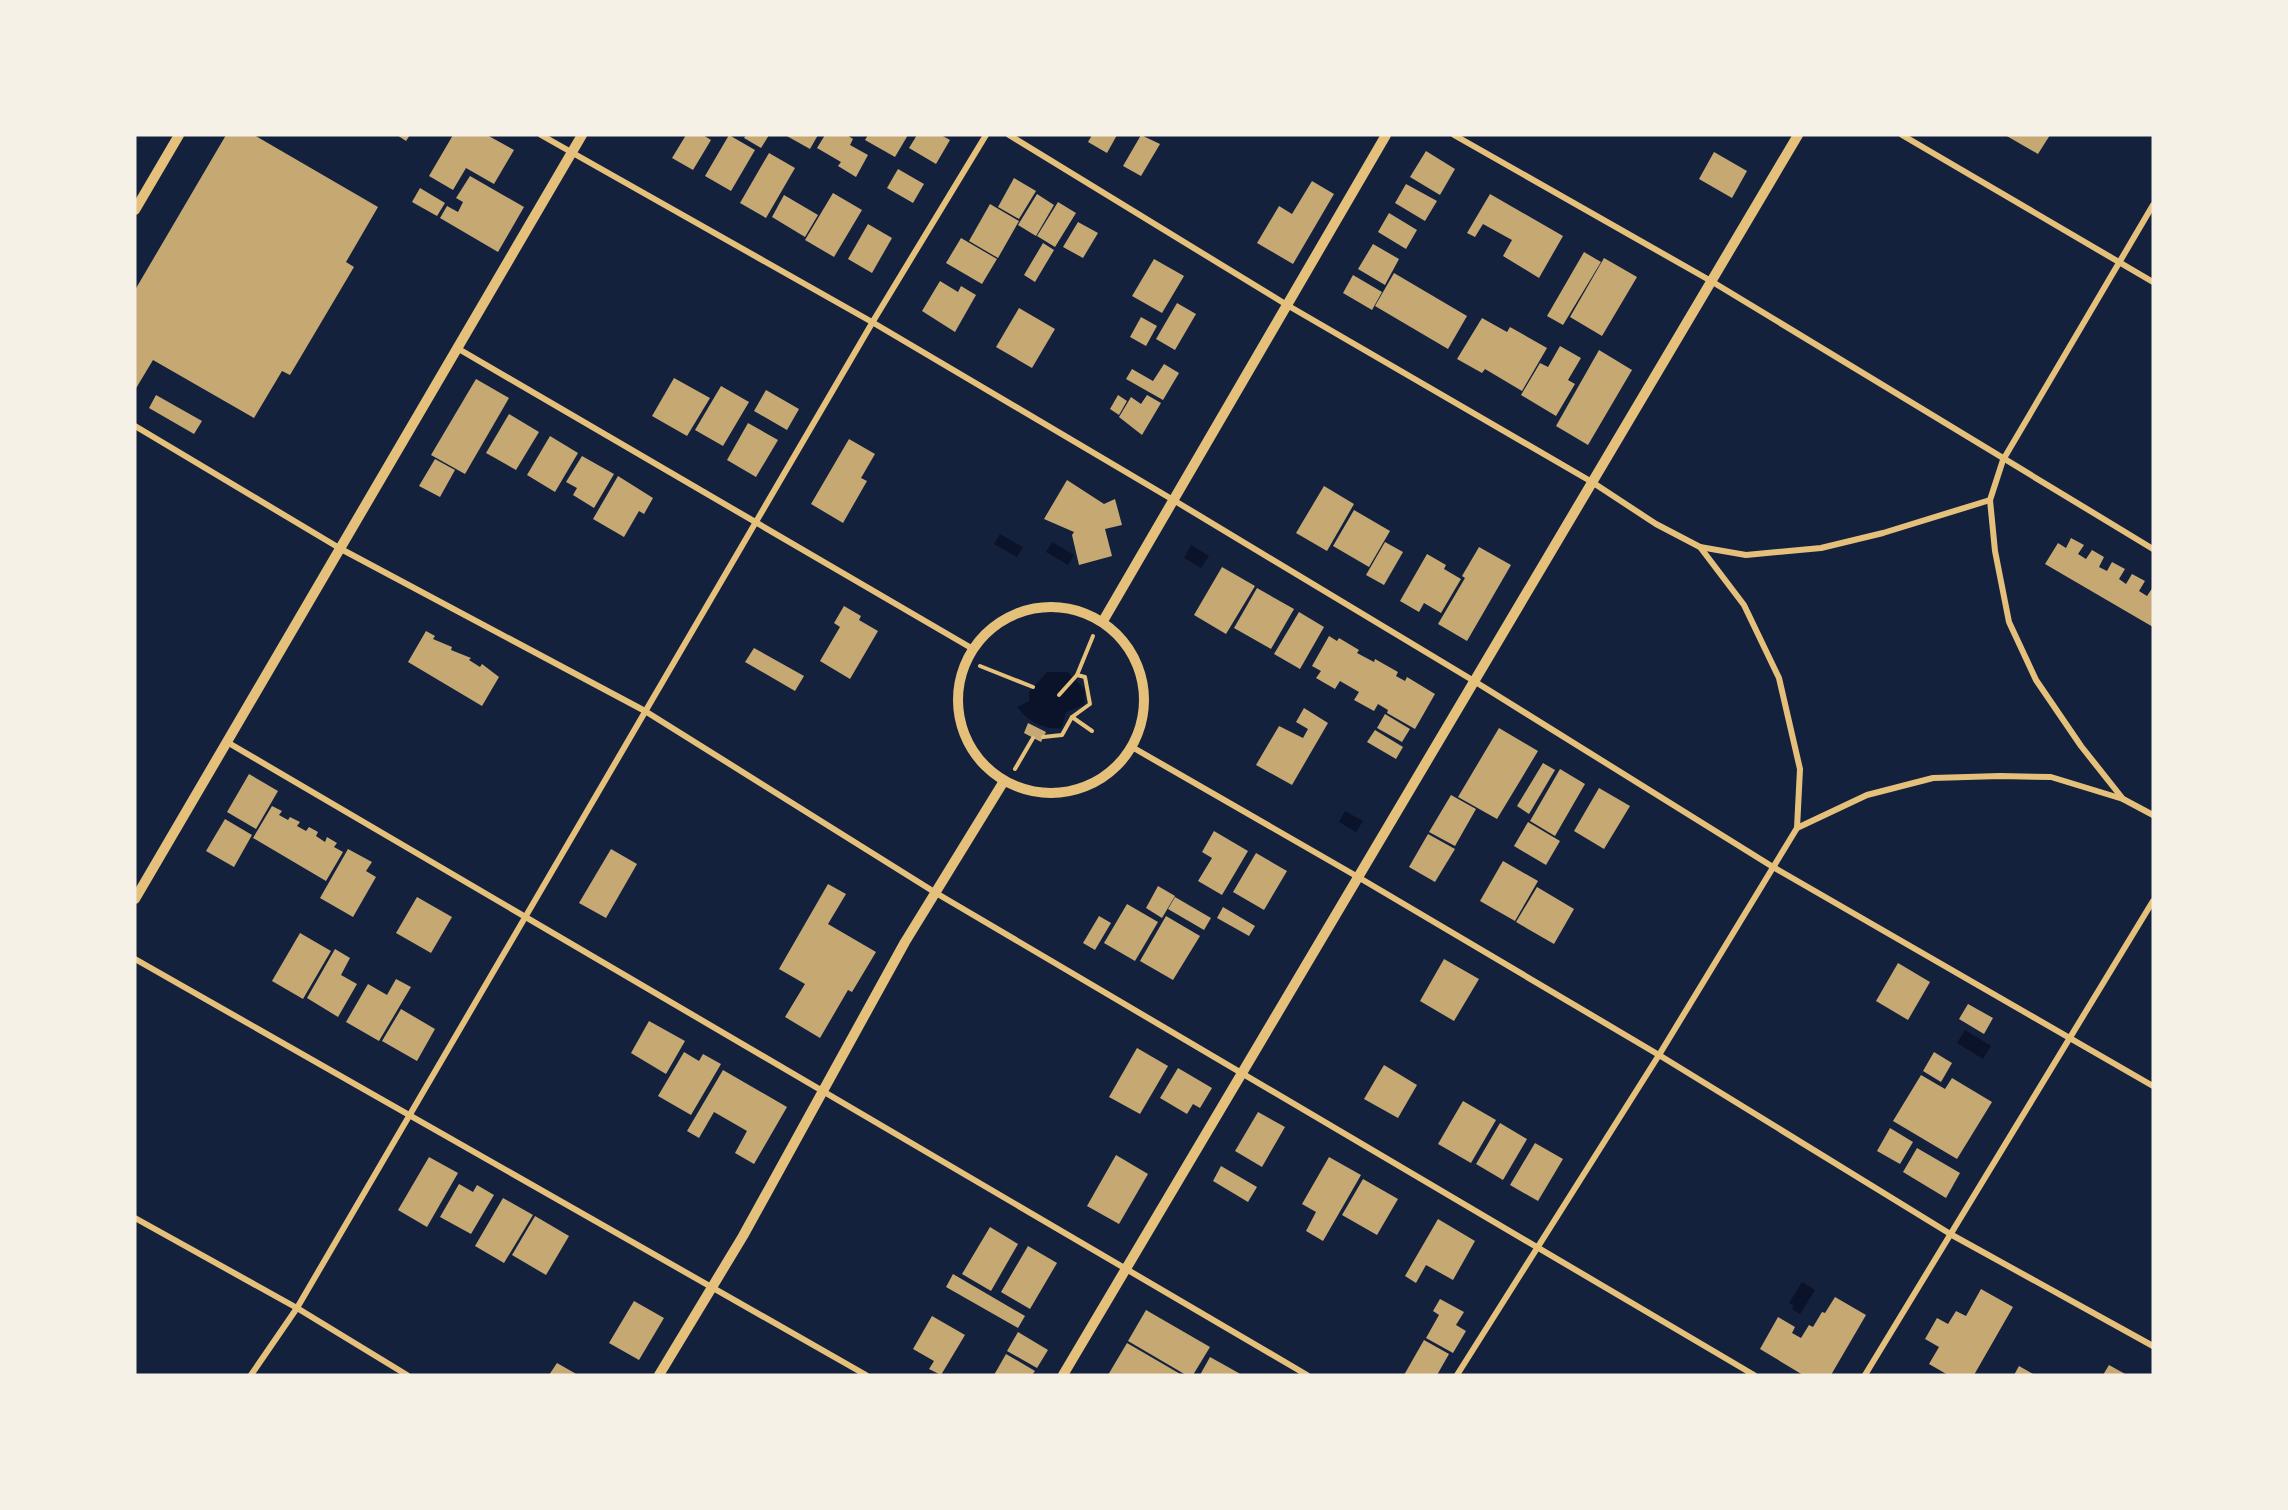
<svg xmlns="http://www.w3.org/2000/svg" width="2288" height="1510" viewBox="0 0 2288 1510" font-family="Poppins,sans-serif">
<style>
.water{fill:#0b132b}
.building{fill:#c6a872}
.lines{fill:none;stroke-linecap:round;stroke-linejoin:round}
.path{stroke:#e5c07b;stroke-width:4}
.minor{stroke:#e5c07b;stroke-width:6}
.tertiary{stroke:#e5c07b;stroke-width:10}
</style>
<rect width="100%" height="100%" fill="#14213d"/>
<g class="water">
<path d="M1000,534L1023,547L1017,557L994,544Z"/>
<path d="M1052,542L1074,555L1068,565L1046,552Z"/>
<path d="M1191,545L1209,556L1201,568L1184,558Z"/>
<path d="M1047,672H1068L1085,690L1084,705L1066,712L1062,728C1043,730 1029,722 1017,707L1029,701V692Z"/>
<path d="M1345,811L1363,821L1356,832L1339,822Z"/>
<path d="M1965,1030L1991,1046L1983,1059L1957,1043Z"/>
<path d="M1802,1282L1815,1290L1800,1314L1792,1309L1794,1306L1789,1303Z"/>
</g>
<g class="building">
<path d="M226,135H254L378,207L346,262L354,267L290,375L282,371L254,418L153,360L135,390V290Z"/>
<path d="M397,135H410L406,141Z"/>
<path d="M453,135H487L514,150L494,184L466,168L453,190L429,176Z"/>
<path d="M686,135H703L711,140L693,170L672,158Z"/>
<path d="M729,135L755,150L731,191L705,176Z"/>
<path d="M746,135H769L761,148L744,138Z"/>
<path d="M785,135H818L810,149Z"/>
<path d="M825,135H847L853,139L850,145L868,155L856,177L838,166L841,162L817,148Z"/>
<path d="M868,135H908L895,157L865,140Z"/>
<path d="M917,135H941L950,140L936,164L909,148Z"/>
<path d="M1092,135H1117L1107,153L1088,142Z"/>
<path d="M1141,135L1160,144L1141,176L1123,166Z"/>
<path d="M2005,135H2050L2038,154Z"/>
<path d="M1426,151L1455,169L1440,195L1410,177Z"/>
<path d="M1714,152L1747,171L1732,198L1699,179Z"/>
<path d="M769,153L795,168L766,218L740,203Z"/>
<path d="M898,169L924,184L913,203L887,188Z"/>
<path d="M470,176L524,207L498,252L440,218L447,206L458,212L463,202L456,198Z"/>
<path d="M1014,178L1036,191L1019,219L998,207Z"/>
<path d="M1312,181L1334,194L1293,264L1257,243L1279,206L1292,214Z"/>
<path d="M1406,184L1437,201L1425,221L1395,203Z"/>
<path d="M420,188L445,203L437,216L412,202Z"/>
<path d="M833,193L862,210L834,257L805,240Z"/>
<path d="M1037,194L1054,205L1036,236L1018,225Z"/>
<path d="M1490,194L1563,236L1539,278L1503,256L1512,240L1483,224L1475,237L1467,233Z"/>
<path d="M784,195L818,215L805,237L772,217Z"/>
<path d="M1058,202L1076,213L1055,247L1037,236Z"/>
<path d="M990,204L1019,221L998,258L969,241Z"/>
<path d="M1389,213L1417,230L1406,249L1378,232Z"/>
<path d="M1078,222L1098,233L1083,258L1063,247Z"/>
<path d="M868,224L892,238L872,273L848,259Z"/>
<path d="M961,238L997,259L982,284L946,263Z"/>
<path d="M1043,243L1054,250L1035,282L1024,275Z"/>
<path d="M1373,244L1399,259L1385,285L1358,269Z"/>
<path d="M1584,252L1601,262L1563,325L1547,316Z"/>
<path d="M1604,258L1637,277L1602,336L1570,317Z"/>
<path d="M1154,259L1184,276L1162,313L1132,296Z"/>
<path d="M1394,273L1467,316L1448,349L1375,306Z"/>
<path d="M1353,275L1382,292L1372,310L1343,293Z"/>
<path d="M940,281L958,292L961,286L976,295L955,332L922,311Z"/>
<path d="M1177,303L1196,314L1175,350L1156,339Z"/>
<path d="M1019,308L1055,329L1032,368L996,347Z"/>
<path d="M1141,317L1157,326L1146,346L1130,337Z"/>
<path d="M1482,318L1507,332L1510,327L1547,348L1522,391L1485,369L1482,373L1457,359Z"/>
<path d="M1560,346L1581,358L1568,380L1575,384L1556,416L1521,395L1540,363L1548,367Z"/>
<path d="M1599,350L1632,370L1588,445L1556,426Z"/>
<path d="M1164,364L1179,373L1163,400L1126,379L1132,369L1153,381Z"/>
<path d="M674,378L710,398L687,436L652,416Z"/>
<path d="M476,379L509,398L465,474L431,455Z"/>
<path d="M721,386L749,402L723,446L695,430Z"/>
<path d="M766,390L799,409L787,430L754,411Z"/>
<path d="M156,395L202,421L194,434L149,408Z"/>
<path d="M1118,395L1127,401L1119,415L1110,409Z"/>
<path d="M1147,395L1161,403L1142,435L1119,417L1131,397L1141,404Z"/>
<path d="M509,414L539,432L516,470L486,453Z"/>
<path d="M748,423L778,440L756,477L727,460Z"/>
<path d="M550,436L578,453L555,492L527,475Z"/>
<path d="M849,439L875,454L861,478L867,481L843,523L811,504Z"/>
<path d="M582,456L614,474L594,508L573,495L577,488L566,482Z"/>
<path d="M435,459L455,470L440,497L419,486Z"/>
<path d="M618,476L653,498L644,514L639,511L624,537L593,519Z"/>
<path d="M1067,480L1104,504L1115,499L1122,525L1105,529L1112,556L1079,565L1072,535L1074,532L1044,519Z"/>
<path d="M1324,486L1354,504L1327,551L1296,533Z"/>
<path d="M1354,510L1390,531L1369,567L1333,546Z"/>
<path d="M2071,538L2084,545L2078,554L2086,559L2092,550L2104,557L2099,567L2107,571L2112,562L2125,569L2119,579L2126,584L2132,574L2145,581L2139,591L2147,596L2153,587V627L2045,564L2058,543L2066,548Z"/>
<path d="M1385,542L1403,552L1384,585L1366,575Z"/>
<path d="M1479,547L1511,565L1467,641L1438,624L1465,578L1462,576Z"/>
<path d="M1427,554L1446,565L1444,569L1461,579L1441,613L1424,603L1419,612L1400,601Z"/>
<path d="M1222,567L1255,586L1226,634L1194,615Z"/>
<path d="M1257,588L1294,609L1271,649L1234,628Z"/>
<path d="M844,606L861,616L859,620L878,631L850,679L820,661L840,627L834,623Z"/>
<path d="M1299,612L1324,627L1300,669L1274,654Z"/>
<path d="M426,631L435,636L433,639L452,647L451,650L471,658L469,660L480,667L482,664L499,677L482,706L408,662Z"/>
<path d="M1329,636L1337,641L1339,638L1359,650L1357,653L1374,662L1375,659L1398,672L1396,676L1405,681L1407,677L1435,694L1415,729L1387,713L1388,710L1378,704L1374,711L1354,700L1359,692L1340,681L1335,689L1316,678L1321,671L1312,666Z"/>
<path d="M754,648L804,676L795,691L745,662Z"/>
<path d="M1304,708L1328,723L1292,785L1256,765L1279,726L1303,738L1308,729L1296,722Z"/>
<path d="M1385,714L1410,729L1402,742L1377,728Z"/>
<path d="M1028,723L1046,732L1041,742L1024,733Z"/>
<path d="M1499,728L1538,751L1497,819L1458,797Z"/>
<path d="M1375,730L1403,747L1396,759L1367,742Z"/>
<path d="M1543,763L1555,770L1529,814L1517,806Z"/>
<path d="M1560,769L1585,784L1555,836L1530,821Z"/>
<path d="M249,774L278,791L256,829L227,812Z"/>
<path d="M1599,788L1630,806L1604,849L1574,831Z"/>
<path d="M1451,795L1476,809L1455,846L1429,832Z"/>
<path d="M272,806L282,811L279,815L288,820L290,817L300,822L297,826L306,831L309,827L318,832L316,836L325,842L327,837L337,843L334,847L343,852L326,881L253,838Z"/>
<path d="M225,819L252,835L234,867L206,851Z"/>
<path d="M1528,822L1560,841L1546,865L1514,846Z"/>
<path d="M1214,831L1248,851L1222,895L1198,881L1212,858L1202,852Z"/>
<path d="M1428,834L1455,849L1435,882L1409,867Z"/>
<path d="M348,849L372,862L366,871L376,877L353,917L320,898Z"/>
<path d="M611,849L637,864L606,918L579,903Z"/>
<path d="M1256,853L1287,871L1264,910L1233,892Z"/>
<path d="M1503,861L1538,881L1515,921L1480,901Z"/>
<path d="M828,884L846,894L828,924L876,952L852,992L848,990L820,1038L785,1017L805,984L779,969Z"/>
<path d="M1158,886L1175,896L1162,918L1146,908Z"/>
<path d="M1537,887L1574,909L1554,944L1516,922Z"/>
<path d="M417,897L452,917L431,953L396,933Z"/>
<path d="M1175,897L1211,918L1204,930L1168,909Z"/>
<path d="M1127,904L1158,922L1135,961L1104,943Z"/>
<path d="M1223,907L1255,926L1249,936L1217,918Z"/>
<path d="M1099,916L1111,923L1095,950L1083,943Z"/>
<path d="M1166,916L1200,936L1173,980L1140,961Z"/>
<path d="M300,933L331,951L303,999L272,981Z"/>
<path d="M335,949L350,958L341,975L357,984L338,1017L307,998Z"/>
<path d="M1444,959L1479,979L1454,1021L1420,1001Z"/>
<path d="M1898,963L1930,982L1908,1020L1876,1001Z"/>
<path d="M396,979L411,987L379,1041L346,1022L368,984L387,995Z"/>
<path d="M1968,1004L1993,1018L1984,1034L1959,1019Z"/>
<path d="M401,1009L435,1029L417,1061L382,1041Z"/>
<path d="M649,1021L685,1041L666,1074L631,1053Z"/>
<path d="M1137,1048L1168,1066L1140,1114L1109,1097Z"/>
<path d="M684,1052L699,1061L703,1054L721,1064L691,1115L658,1096Z"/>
<path d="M1934,1052L1952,1063L1941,1082L1923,1071Z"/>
<path d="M1384,1065L1417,1085L1398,1118L1364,1099Z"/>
<path d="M1178,1068L1212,1088L1200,1108L1193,1104L1187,1114L1160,1098Z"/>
<path d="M723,1070L787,1107L754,1164L735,1153L747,1131L714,1112L699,1138L687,1131Z"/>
<path d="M1921,1075L1945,1089L1952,1078L1992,1102L1957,1159L1893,1121Z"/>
<path d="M1463,1101L1496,1120L1471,1163L1438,1144Z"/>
<path d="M1258,1112L1285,1127L1262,1167L1235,1151Z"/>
<path d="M1500,1123L1527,1139L1503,1180L1476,1164Z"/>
<path d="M1890,1128L1913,1142L1900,1164L1877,1151Z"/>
<path d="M1535,1143L1563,1159L1538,1201L1510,1185Z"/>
<path d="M1917,1148L1960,1173L1946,1198L1903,1172Z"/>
<path d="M1116,1155L1148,1174L1119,1224L1087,1206Z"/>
<path d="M429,1157L458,1173L427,1227L398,1210Z"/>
<path d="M1329,1157L1361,1175L1323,1241L1306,1231L1316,1212L1302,1204Z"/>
<path d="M1221,1166L1257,1187L1248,1202L1213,1181Z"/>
<path d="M1363,1179L1398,1199L1377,1235L1342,1215Z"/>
<path d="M459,1184L473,1192L477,1185L494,1195L471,1234L440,1217Z"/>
<path d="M503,1198L533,1215L504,1263L475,1246Z"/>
<path d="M535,1216L569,1236L546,1275L512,1255Z"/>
<path d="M1438,1219L1475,1241L1453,1280L1426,1265L1416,1283L1405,1276Z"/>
<path d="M990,1227L1018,1244L991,1291L962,1274Z"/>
<path d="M1028,1246L1057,1263L1030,1309L1001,1292Z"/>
<path d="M953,1274L1025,1316L1018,1328L946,1287Z"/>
<path d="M1981,1289L2013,1307L1974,1375H1948L1929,1364L1939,1347L1925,1339L1937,1318L1948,1324L1956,1311L1966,1316Z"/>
<path d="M1835,1297L1866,1315L1831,1375H1803L1760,1349L1778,1317L1795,1327L1792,1333L1801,1338L1809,1325L1813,1327L1822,1312L1825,1313Z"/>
<path d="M1440,1299L1464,1312L1456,1325L1466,1331L1453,1353L1426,1338L1439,1315L1433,1311Z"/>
<path d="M634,1301L664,1318L639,1360L609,1343Z"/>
<path d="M1146,1310L1210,1347L1193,1375H1186L1128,1341Z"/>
<path d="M932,1316L965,1335L941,1375L929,1369L934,1361L913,1349Z"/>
<path d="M1018,1332L1048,1350L1037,1368L1007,1351Z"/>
<path d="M1424,1340L1449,1354L1437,1375H1404Z"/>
<path d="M1127,1343L1182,1375H1108Z"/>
<path d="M1006,1354L1035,1371L1032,1375H994Z"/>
<path d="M1210,1357L1228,1367L1242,1375H1200Z"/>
<path d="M557,1363L578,1375H549Z"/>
<path d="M2109,1365L2127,1375H2103Z"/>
<path d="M2019,1366L2035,1375H2014Z"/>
</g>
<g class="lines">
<g class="path">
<path d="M980,666L1033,687"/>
<path d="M1059,695L1077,675"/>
<path d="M1092,731L1072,717L1090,704L1085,677L1077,675L1093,636"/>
<path d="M1043,737L1062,735L1072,717"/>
<path d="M1015,769L1033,738"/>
</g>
<g class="minor">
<path d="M541,135L872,322L1175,501L1474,681L1773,867L2153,1086"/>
<path d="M1009,135L1287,305L1592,482L1656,524L1700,547L1744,605L1779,678L1800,769L1797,828L1659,1055L1457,1375"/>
<path d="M1454,135L1711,281L2153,549"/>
<path d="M1902,135L2153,282"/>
<path d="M457,348L973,649"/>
<path d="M135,426L341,549L645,711L936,893L1754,1375"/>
<path d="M1700,547L1746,555L1821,548L1883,533L1990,500"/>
<path d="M227,742L1307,1375"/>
<path d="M1132,747L1358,877L1659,1055L1952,1235L2153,1346"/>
<path d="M2123,799L2081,746L2036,680L2009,622L1995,551L1990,500L2003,460L2153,205"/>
<path d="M1797,828L1867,795L1933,778L2000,776L2051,777L2123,799L2153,815"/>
<path d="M135,959L866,1375"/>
<path d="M135,1218L297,1308L407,1375"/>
<path d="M251,1375L297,1308L875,318L986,135"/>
<path d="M1865,1375L2153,901"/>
</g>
<g class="tertiary">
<path d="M135,210L179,135"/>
<circle cx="1051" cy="700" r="93"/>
<path d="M1103,621L1386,135"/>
<path d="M135,899L582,135"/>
<path d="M659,1375L743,1236L905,942L1004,781"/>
<path d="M1063,1375L1798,135"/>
</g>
</g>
<rect width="2288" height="1510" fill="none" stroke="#f6f1e7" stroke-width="273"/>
</svg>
